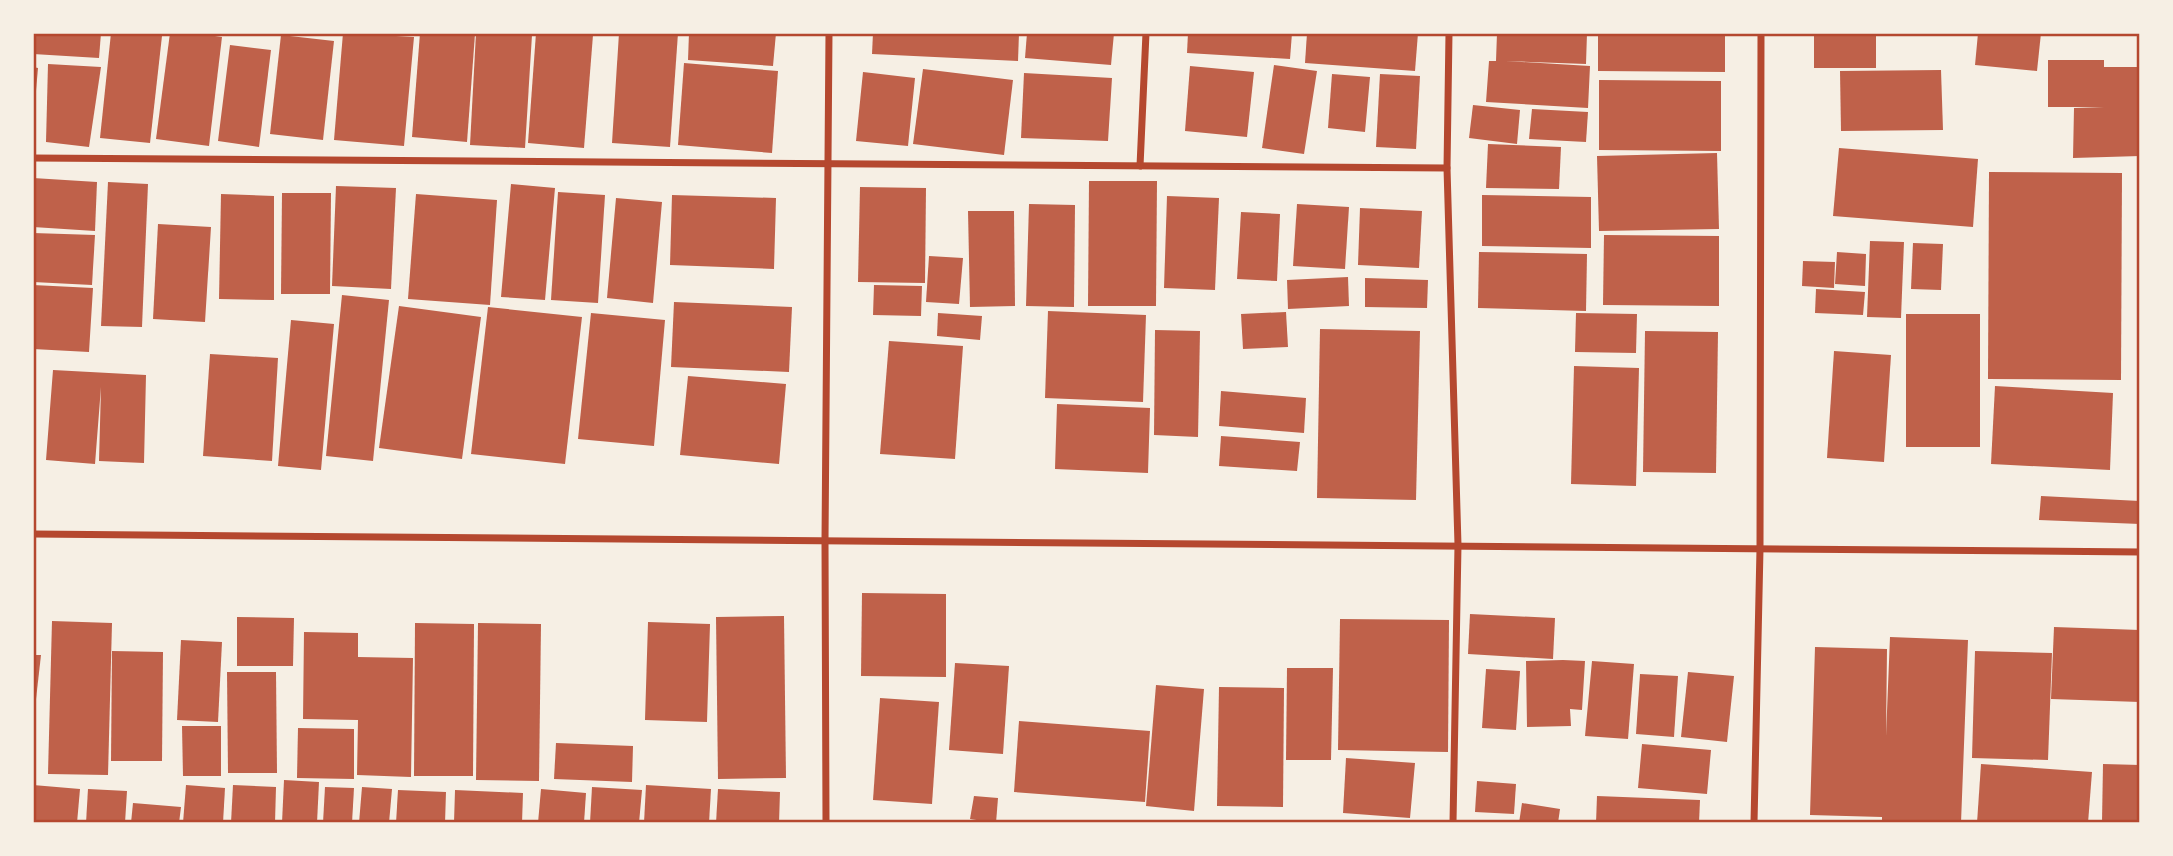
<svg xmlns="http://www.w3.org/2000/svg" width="2173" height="856" viewBox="0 0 2173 856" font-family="Quicksand,sans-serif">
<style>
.building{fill:#bf614a}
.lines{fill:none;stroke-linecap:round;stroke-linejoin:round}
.minor{stroke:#b5482f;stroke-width:7}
.neatline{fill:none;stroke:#b5482f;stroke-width:2.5}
</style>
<rect width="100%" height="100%" fill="#f6efe4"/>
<g class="building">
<path d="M33,33H101L99,58L33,54Z"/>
<path d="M111,33L162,36L150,143L100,138Z"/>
<path d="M170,33H194L222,37L209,146L156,139Z"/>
<path d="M343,33L414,37L404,146L334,140Z"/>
<path d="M420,33L475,34L467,142L412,137Z"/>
<path d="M476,33L532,35L525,148L470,145Z"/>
<path d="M536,33L593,35L584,148L528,143Z"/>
<path d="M619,33H678L670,147L612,143Z"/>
<path d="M689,33H776L773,66L688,60Z"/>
<path d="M873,33H1019L1018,61L872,54Z"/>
<path d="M1027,33H1114L1111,65L1025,58Z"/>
<path d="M1188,33H1292L1290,59L1187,53Z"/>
<path d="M1307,33H1418L1415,71L1305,63Z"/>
<path d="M1497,33H1587L1586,64L1505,61L1590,66L1588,108L1486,102L1489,61H1496Z"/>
<path d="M1598,33H1725V72L1598,71Z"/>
<rect x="1814" y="33" width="62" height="35"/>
<path d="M1978,33H2041L2037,71L1975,65Z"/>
<path d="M281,35L334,41L323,140L270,134Z"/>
<path d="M230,45L271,50L259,147L218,141Z"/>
<path d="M2048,60H2104V67H2140V156L2073,158L2074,108L2104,107H2048Z"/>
<path d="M684,63L778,71L772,153L678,145Z"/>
<path d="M48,64L101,67L89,147L46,142Z"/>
<path d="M1274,65L1317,71L1304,154L1262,148Z"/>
<path d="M1190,66L1254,72L1247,137L1185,131Z"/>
<path d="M33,67L38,68L35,102L33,101Z"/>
<path d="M923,69L1013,80L1004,155L913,144Z"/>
<path d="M1941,70L1943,130L1841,131L1840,71Z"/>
<path d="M863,72L915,78L908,146L856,141Z"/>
<path d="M1024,73L1112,78L1108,141L1021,138Z"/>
<path d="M1332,74L1370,77L1365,132L1328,128Z"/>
<path d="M1380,74L1420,76L1416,149L1376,147Z"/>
<path d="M1599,80L1721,81V151L1599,150Z"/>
<path d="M1473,105L1520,110L1517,144L1469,138Z"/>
<path d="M1532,109L1588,112L1586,142L1529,139Z"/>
<path d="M1488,144L1561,147L1559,189L1486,188Z"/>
<path d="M1839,148L1978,159L1973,227L1833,216Z"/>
<path d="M1717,153L1719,229L1599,231L1597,156Z"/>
<path d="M1989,172L2122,173L2121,380L1988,379Z"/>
<path d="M33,178L97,182L95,231L33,227Z"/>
<path d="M1089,181H1157L1156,306H1088Z"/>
<path d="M108,182L148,184L142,327L101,326Z"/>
<path d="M511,184L555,188L545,300L501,297Z"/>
<path d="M336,186L396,188L391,289L332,286Z"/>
<path d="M860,187L926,188L925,283L858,282Z"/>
<path d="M558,192L605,195L598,303L551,300Z"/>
<path d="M282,193H331L330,294H281Z"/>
<path d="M221,194L274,196V300L219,299Z"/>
<path d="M416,194L497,200L490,305L408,299Z"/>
<path d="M672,195L776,198L774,269L670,265Z"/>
<path d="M1482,195L1591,197V248L1482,246Z"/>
<path d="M1167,196L1219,198L1215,290L1164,288Z"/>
<path d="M616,198L662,202L653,303L607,298Z"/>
<path d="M1029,204L1075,205L1074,307L1026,306Z"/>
<path d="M1297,204L1349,207L1345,269L1293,266Z"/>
<path d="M1360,208L1422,211L1419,268L1358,265Z"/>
<path d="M968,211H1014L1015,306L970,307Z"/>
<path d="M1241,212L1280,214L1277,281L1237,279Z"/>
<path d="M158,224L211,227L205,322L153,319Z"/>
<path d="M33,233L95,235L92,285L33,282Z"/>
<path d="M1604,235L1719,236V306L1603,305Z"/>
<path d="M1870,241L1904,242L1901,318L1867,317Z"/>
<path d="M1913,243L1943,244L1941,290L1911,289Z"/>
<path d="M1479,252L1587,254L1586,311L1478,308Z"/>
<path d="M1837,252L1866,254L1865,286L1835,284Z"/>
<path d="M929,256L963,258L959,304L926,302Z"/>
<path d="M1803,261L1835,262L1834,288L1802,286Z"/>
<path d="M1348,277L1349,306L1288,309L1287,280Z"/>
<path d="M1365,278L1428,280L1427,308L1365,307Z"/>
<path d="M33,285L93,288L89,352L33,349Z"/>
<path d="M874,285L922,286L921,316L873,315Z"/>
<path d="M1816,289L1865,292L1863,315L1815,313Z"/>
<path d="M342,295L389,300L373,461L326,456Z"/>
<path d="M674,302L792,307L789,372L671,367Z"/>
<path d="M399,306L481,317L462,459L379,448Z"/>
<path d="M488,307L582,317L565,464L471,454Z"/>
<path d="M1048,311L1146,315L1143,402L1045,398Z"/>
<path d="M1286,312L1288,347L1243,349L1241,314Z"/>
<path d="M591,313L665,320L654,446L578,439Z"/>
<path d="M938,313L982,316L980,340L937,336Z"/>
<path d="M1576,313L1637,314L1636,353L1575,352Z"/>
<rect x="1906" y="314" width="74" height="133"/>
<path d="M291,320L334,324L321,470L278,466Z"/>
<path d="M1320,329L1420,331L1416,500L1317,498Z"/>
<path d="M1155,330L1200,331L1198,437L1154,435Z"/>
<path d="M1645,331L1718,332L1716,473L1643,472Z"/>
<path d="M889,341L963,346L955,459L880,454Z"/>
<path d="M1834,351L1891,355L1884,462L1827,458Z"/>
<path d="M210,354L278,358L272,461L203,456Z"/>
<path d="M1574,366L1639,368L1636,486L1571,484Z"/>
<path d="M53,370L146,375L144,463L99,461L101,387L95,464L46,460Z"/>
<path d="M688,376L786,384L779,464L680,455Z"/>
<path d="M1995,386L2113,393L2110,470L1991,464Z"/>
<path d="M1221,391L1306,398L1304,433L1219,426Z"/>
<path d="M1057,404L1150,408L1148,473L1055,469Z"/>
<path d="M1221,436L1300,442L1297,471L1219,466Z"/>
<path d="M2041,496L2140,501V524L2039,520Z"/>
<path d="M862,593L946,594V677L861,676Z"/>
<path d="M1470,614L1555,618L1553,659L1468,654Z"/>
<path d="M784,616L786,778L718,779L716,617Z"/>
<path d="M237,617L294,618L293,666H237Z"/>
<path d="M1340,619L1449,620L1448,752L1338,750Z"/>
<path d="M52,621L112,623L108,775L48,774Z"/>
<path d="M648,622L710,624L707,722L645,720Z"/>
<path d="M415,623L474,624L473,776H414Z"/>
<path d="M478,623L541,624L539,781L476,780Z"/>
<path d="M2054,627L2140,630V702L2051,699Z"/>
<path d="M304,632L358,633V657L413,658L411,777L357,775L358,720L303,719Z"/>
<path d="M1890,637L1968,640L1961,823H1882V817L1810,815L1815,647L1887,649L1886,736Z"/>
<path d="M181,640L222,642L218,722L177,720Z"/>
<path d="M112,651L163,652L162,761H111Z"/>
<path d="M1975,651L2052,653L2048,760L1972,758Z"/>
<path d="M33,655H41L35,708H33Z"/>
<path d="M1563,660L1585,661L1582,710L1570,709L1571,726L1527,727L1526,661Z"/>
<path d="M1592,661L1634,664L1628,739L1585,736Z"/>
<path d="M955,663L1009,666L1003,754L949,750Z"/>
<path d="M1287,668H1333L1331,760H1286Z"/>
<path d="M1486,669L1520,671L1516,730L1482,728Z"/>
<path d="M227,672H276L277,773H228Z"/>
<path d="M1688,672L1734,676L1727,742L1681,737Z"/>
<path d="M1640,674L1678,676L1674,737L1636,734Z"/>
<path d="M1156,685L1204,689L1194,811L1146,806Z"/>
<path d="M1219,687L1284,688L1283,807L1217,806Z"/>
<path d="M880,698L939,702L932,804L873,800Z"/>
<path d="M1019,721L1150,731L1145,802L1014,792Z"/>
<path d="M182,726H221V776H183Z"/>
<path d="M298,728L354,729V779L297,778Z"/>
<path d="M556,743L633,746L632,782L554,779Z"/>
<path d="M1642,744L1711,750L1707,794L1638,788Z"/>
<path d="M1346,758L1415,763L1410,818L1343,813Z"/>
<path d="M1981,764L2092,772L2088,823H1977Z"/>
<path d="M2103,764L2140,765V823L2102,822Z"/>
<path d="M284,780L319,782L317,823H282Z"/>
<path d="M1477,781L1516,784L1514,814L1475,812Z"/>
<path d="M33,785L80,789L77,823H33Z"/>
<path d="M186,785L225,788L223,823H183Z"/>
<path d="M233,785L276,787L275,823H231Z"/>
<path d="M646,785L711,789L709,823H644Z"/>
<path d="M325,787L354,788L352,823H323Z"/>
<path d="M362,787L392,789L389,823H359Z"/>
<path d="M592,787L642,790L639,823H590Z"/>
<path d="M88,789L127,791L125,823H86Z"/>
<path d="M541,789L586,793L584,823H538Z"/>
<path d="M718,789L780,792L779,823H716Z"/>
<path d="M398,790L446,792L445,823H396Z"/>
<path d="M455,790L523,793L522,823H454Z"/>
<path d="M974,796L998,798L996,823L970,819Z"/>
<path d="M1597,796L1700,800L1699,823H1596Z"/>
<path d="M133,803L181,807L179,823H131Z"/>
<path d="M1522,803L1560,809L1558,823H1519Z"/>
</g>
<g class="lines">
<g class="minor">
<path d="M1449,33L1447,168L1458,545L1453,823"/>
<path d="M33,158L1447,168"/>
<path d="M1140,166L1146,33"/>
<path d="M33,534L2140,552"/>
<path d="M826,823L825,541L829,33"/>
<path d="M1754,823L1760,549L1761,33"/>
</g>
</g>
<rect width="2173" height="856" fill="none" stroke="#f6efe4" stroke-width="70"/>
<rect x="35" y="35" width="2103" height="786" class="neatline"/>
</svg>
